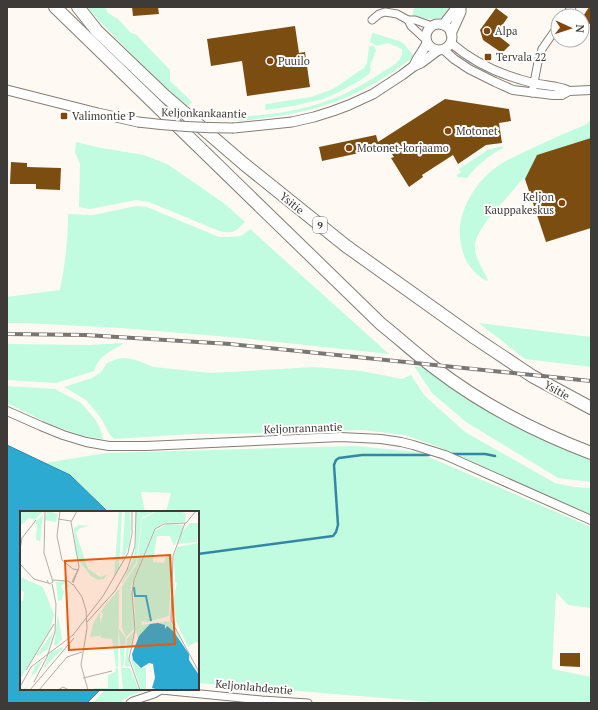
<svg xmlns="http://www.w3.org/2000/svg" width="598" height="710" viewBox="0 0 598 710" font-family="'PT Serif',serif">
<style>
.green{fill:#c1fbe0}
.water{fill:#2daad2;stroke:#3288a4}
.lines{fill:none;stroke-linecap:round;stroke-linejoin:round}
.stream{stroke:#3288a4;stroke-width:2.5}
.building{fill:#7c4d10}
.minor-casing{stroke:#857e76;stroke-width:9}
.tertiary-casing{stroke:#857e76;stroke-width:10}
.secondary-casing{stroke:#857e76;stroke-width:11}
.motorway-casing{stroke:#857e76;stroke-width:14}
.minor{stroke:#fff;stroke-width:7}
.tertiary{stroke:#fff;stroke-width:8}
.secondary{stroke:#fff;stroke-width:9}
.motorway{stroke:#fff;stroke-width:12}
.rail-casing{stroke:#7a7672;stroke-width:4}
.rail{stroke:#fff;stroke-width:2.5;stroke-dasharray:8;stroke-linecap:butt}
.secondary-bridge-casing{stroke:#857e76;stroke-width:11;stroke-linecap:butt}
.secondary-bridge{stroke:#fff;stroke-width:9}
.poi-dot{fill:#84450a;stroke:#fff;stroke-width:1.5}
.labels{text-anchor:middle;stroke-width:4;stroke-linejoin:round;paint-order:stroke}
.shield{fill:#fff;stroke:#787573;stroke-width:1}
.shield-label{font-size:10px;font-weight:bold;fill:#3e3a37}
.poi-label{font-size:11px;fill:#3e3a37;stroke:#fff;text-anchor:start}
.street-label{font-size:11px;fill:#3e3a37;stroke:#fff}
.inset-river{fill:none;stroke:#2daad2;stroke-width:2}
.inset-road{fill:none;stroke:#b2ada8;stroke-width:1}
.view{fill:#e8590c;fill-opacity:0.15;stroke:#e8590c;stroke-width:2}
.inset-edge{fill:none;stroke:#3e3a37;stroke-width:2}
</style>
<rect width="100%" height="100%" fill="#fff9f4"/>
<g class="green">
<path d="M87,7H105L108,13L118,19L131,33L137,35L142,41L170,70V81L192,102L187,107C152,75 118,42 87,7Z"/>
<path d="M417,7H453C452,9 451,11 450,13C441,22 423,19 412,16L414,9Z"/>
<path d="M373,33L399,41L404,44L414,56C367,94 323,111 263,118C252,120 237,123 227,118C249,116 272,115 294,110C327,104 356,90 384,71C392,66 404,60 402,49L388,43L377,46L370,42L372,34Z"/>
<path d="M373,45L376,50L370,67L371,70L369,74L359,81L335,94L323,99L293,106L265,110L266,104L311,97L333,89L364,68L367,63L369,47Z"/>
<path d="M591,120V138L525,179L521,180C510,198 473,227 475,249C475,258 484,271 488,280L486,281C469,270 462,257 460,238C457,209 479,176 504,162C511,158 519,155 526,151C545,142 565,133 585,125Z"/>
<path d="M76,142L101,148L144,155L167,164L225,204L245,222C235,232 234,234 219,231L149,202L136,200L90,209L79,207L80,164L75,152Z"/>
<path d="M503,146V148C488,156 477,165 467,178L457,177V175L461,172L459,169L483,153L487,150Z"/>
<path d="M136,206L147,207L219,237H229L241,236L250,229L389,354L241,338L121,328L23,323H7V297L60,290C65,265 68,240 68,214L93,215Z"/>
<path d="M479,323L591,337V367L525,359Z"/>
<path d="M124,343C110,352 99,355 94,371L56,383L7,380V344L90,345Z"/>
<path d="M125,358L136,360L154,367L211,373L314,367L361,371L402,379L411,375L424,395L465,432L555,483L574,487L591,488V515L444,449L405,435L362,430L279,433L193,434L114,439L110,435L101,418L86,400L64,387L92,378L101,372L107,363L117,359Z"/>
<path d="M414,366L426,368L519,429L591,460V482L558,478L466,422L432,393Z"/>
<path d="M7,386L55,389L81,403L95,419L100,428L103,439L83,436L52,425L7,403Z"/>
<path d="M356,446L417,452L591,527V608L568,605L556,592L552,669L591,677V703H445L198,683V512H166L171,493L141,492L145,512H108L70,475L45,463L106,453Z"/>
<path d="M106,689H150L131,695L119,703H93Z"/>
</g>
<path class="water" d="M7,445L70,475L108,512H21V689H101L87,703H7Z"/>
<g class="lines">
<g class="stream">
<path d="M449,454H485L495,456"/>
<path d="M198,554L333,536L336,532L338,525L334,465L336,460L339,458L362,455H429"/>
</g>
</g>
<g class="building">
<path d="M132,7H158L159,14L133,16Z"/>
<path d="M589,7H591V25L582,18Z"/>
<path d="M496,8L508,17L496,34L510,45L502,53L483,40L480,30Z"/>
<path d="M295,26L299,53L305,52L310,87L247,96L242,61L211,66L207,39Z"/>
<path d="M445,99L509,109L511,121L499,123L502,143L486,145L458,164L453,155L422,175L423,177L409,187L391,158L394,157L387,147L322,161L319,147L376,135L378,142Z"/>
<path d="M591,138V228L546,242L525,179L537,155Z"/>
<path d="M11,162L27,163V167L61,168L60,190L36,189V184H10Z"/>
<path d="M560,653H580V667L560,666Z"/>
</g>
<g class="lines">
<g class="minor-casing">
<g id="minor">
<path d="M565,16L572,7"/>
<path d="M372,20L379,14L385,12L397,14L408,20L411,26L426,40"/>
<path d="M408,20H415L432,26"/>
<path d="M532,93L538,62L542,49L558,26"/>
<path d="M130,703L133,701L154,694L161,690L262,700L308,703"/>
</g>
</g>
<g class="tertiary-casing">
<g id="tertiary">
<path d="M451,43C474,63 504,76 533,83C545,86 558,85 569,91"/>
<path d="M444,50L454,59L469,69L495,82L513,90L553,95H562L569,91L591,90"/>
<path d="M7,411L41,426L63,435L86,442L109,446H146L340,437L381,439L401,442L413,445L445,455L591,520"/>
</g>
</g>
<g class="secondary-casing">
<g id="secondary">
<circle cx="439" cy="37" r="13"/>
<path d="M443,25L457,7"/>
<path d="M451,34L461,12V7"/>
<path d="M414,66C417,57 423,52 427,43"/>
<path d="M7,90L98,113L138,122"/>
<path d="M234,128L292,122L314,117L333,111L349,105L373,94L402,75L414,66L421,63L437,51"/>
</g>
</g>
<g class="motorway-casing">
<g id="motorway">
<path d="M55,7L381,324C400,339 417,355 436,369C483,405 536,432 591,453"/>
<path d="M78,7L97,31L165,96L244,164L346,246L475,338L532,376L591,408"/>
</g>
</g>
<use href="#minor" class="minor"/>
<use href="#tertiary" class="tertiary"/>
<use href="#secondary" class="secondary"/>
<use href="#motorway" class="motorway"/>
<g class="rail-casing">
<path id="rail" d="M7,334L85,335L230,344L591,381"/>
</g>
<use href="#rail" class="rail"/>
<g class="secondary-bridge-casing">
<path id="secondary-bridge" d="M138,122C170,126 202,128 234,128"/>
</g>
<use href="#secondary-bridge" class="secondary-bridge"/>
</g>
<g class="poi-dot">
<circle cx="487" cy="31" r="4"/>
<rect x="484" y="53" width="8" height="8" rx="2"/>
<circle cx="270" cy="61" r="4"/>
<rect x="60" y="112" width="8" height="8" rx="2"/>
<circle cx="448" cy="131" r="4"/>
<circle cx="349" cy="148" r="4"/>
<circle cx="562" cy="203" r="4"/>
</g>
<g class="labels">
<rect class="shield" x="313" y="217" width="14" height="16" rx="3"/>
<g class="shield-label">
<text x="320" y="229">9</text>
</g>
<g class="poi-label">
<text x="495" y="35">Alpa</text>
<text x="496" y="61">Tervala 22</text>
<text x="278" y="65">Puuilo</text>
<text x="72" y="120">Valimontie P</text>
<text x="456" y="135">Motonet</text>
<text x="357" y="152">Motonet-korjaamo</text>
<text x="554" y="201" text-anchor="end">Keljon<tspan x="554" dy="13">Kauppakeskus</tspan></text>
</g>
<g class="street-label">
<text transform="translate(204 113) rotate(1)" y="4">Keljonkankaantie</text>
<text transform="translate(292 203) rotate(39)" y="4">Ysitie</text>
<text transform="translate(557 390) rotate(29)" y="4">Ysitie</text>
<text transform="translate(303 428) rotate(-2)" y="4">Keljonrannantie</text>
<text transform="translate(254 687) rotate(5)" y="4">Keljonlahdentie</text>
</g>
</g>
<g transform="translate(20 511)">
<rect width="179" height="179" fill="#fff9f4"/>
<path d="M0,0H23L15,9L9,7L0,15ZM27,0L38,3L36,11L25,9ZM99,0H102L99,58L94,65ZM105,0H110L111,17L109,34L102,50ZM116,0H137L122,6L116,52L101,74L113,48L116,32ZM138,0H162L166,4L165,11L144,12L134,19L111,75L114,118L106,126L102,117V75L117,53L122,8ZM23,4L21,19L20,36V30L16,29L17,13L14,12ZM170,12H179L177,31L157,33L160,24ZM147,13L163,14L164,16L154,35L150,25H137L133,51L144,52L146,45H152L149,105L128,111L122,110L121,114L150,110L165,134L154,121L143,113H130L118,128L116,119L113,73L135,20ZM59,14L70,15L60,17L56,22L68,58L80,66L87,64L84,68L78,69L71,65L58,48L54,22V17ZM179,32V133L176,131L168,136L156,110L153,90L157,72L155,71L154,46L157,36ZM0,66L23,76L34,104L30,119L0,168V91L3,90L4,81L0,79ZM44,70L49,73V77L44,73L41,75L44,80L42,89L38,90L36,71ZM99,78L98,156H96L92,128L81,127L79,115L83,104L81,100ZM80,101V125L70,126L73,113ZM38,103L42,128L36,135L34,134ZM99,118L106,127L103,156H101ZM34,120L28,138L17,145V143ZM114,120L108,143L110,156L105,155L107,128ZM42,136L43,137L23,158L30,142ZM110,145L119,157H126V179H121ZM23,149L16,162L12,164L6,179H1L7,176L15,155ZM96,157H98L99,179H75L73,177H88V164L95,161ZM101,157H110L119,179H103Z" fill="#c1fbe0"/>
<path d="M138,112L145,114V118L147,115L154,121L169,143V149L179,164V179H139L132,177L135,167L133,153L129,152L121,157L113,149L112,143L119,125L130,113Z" fill="#2daad2"/>
<path class="inset-river" d="M114,76L115,85H126L131,110"/>
<path class="inset-road" d="M25,0L24,42L33,71L29,73L27,69M40,0L37,25L42,49L53,58L59,59M38,8L51,10M165,12L153,45L151,109L179,161M0,39L2,27L16,9M0,53L14,68L28,72M33,69L48,70L53,74M52,71L58,59M53,72L59,56L51,11L57,0M53,73L62,86L66,99L67,117L61,154L68,179M67,111L95,80L107,59L115,35L116,0M6,159L34,113M63,167L92,160M14,171L27,146L35,121L36,93L32,73M0,176L11,156L53,124L83,85L108,42L112,23V0M10,179L54,127M19,179L47,146L62,141M38,179L43,176L49,179M120,179L109,148L115,119L112,82L114,69L135,18L144,13L166,12L176,0"/>
<path class="view" d="M150,44L155,133L49,139L45,50Z"/>
<rect width="179" height="179" class="inset-edge"/>
</g>
<rect width="598" height="710" fill="none" stroke="#3e3a37" stroke-width="16"/>
<g transform="translate(570 28) rotate(93)"><circle r="19" fill="#ffffff" stroke="#b2b0af"/>
<path d="M0-3L7 15L0 10L-7 15Z" fill="#84450a"/>
<text y="-6" font-size="11" font-weight="bold" text-anchor="middle" fill="#3e3a37">N</text>
</g>
</svg>
